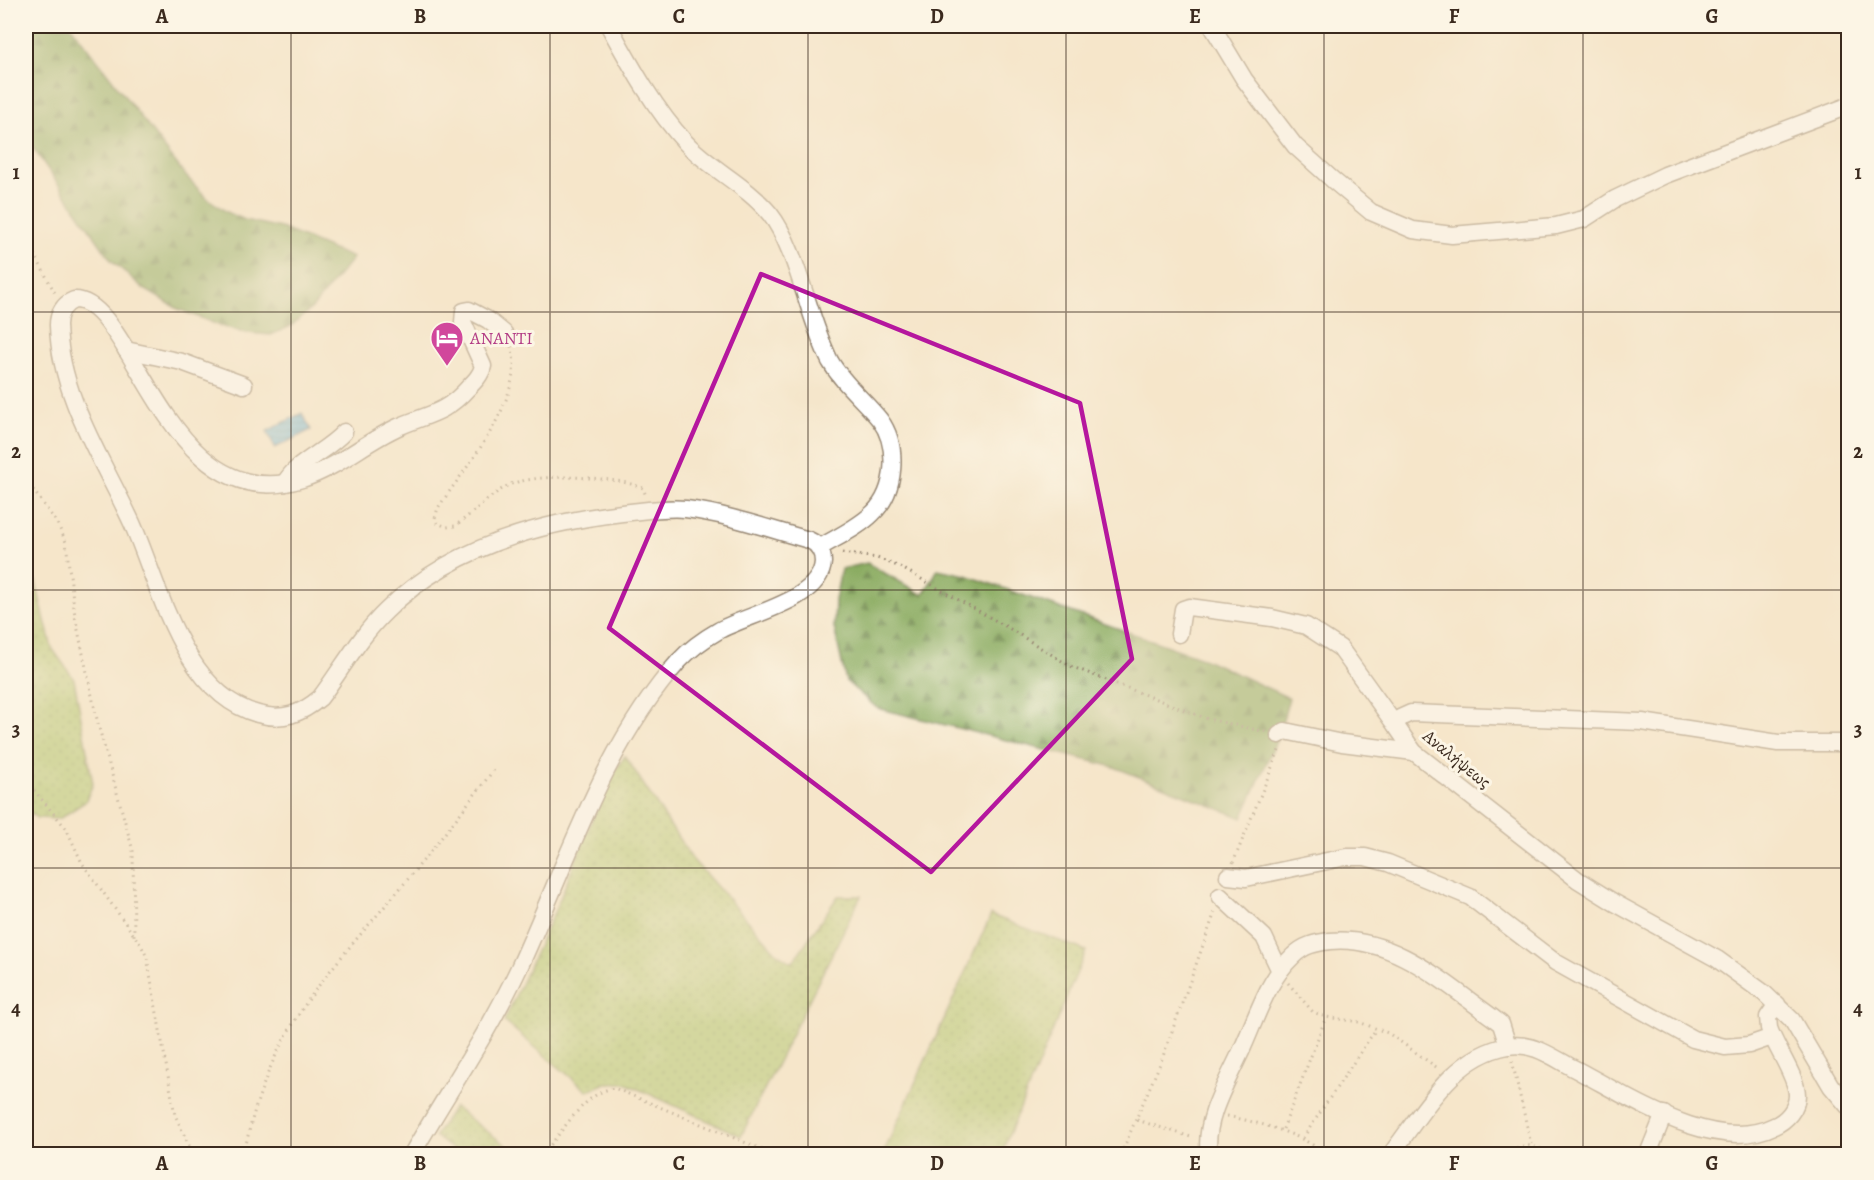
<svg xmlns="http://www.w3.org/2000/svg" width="1874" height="1180" viewBox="0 0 1874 1180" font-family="Alegreya,serif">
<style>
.grass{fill:url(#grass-dots);stroke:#747845;stroke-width:1.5}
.forest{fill:url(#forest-firs);stroke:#626a3f;stroke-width:1.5}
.water{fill:url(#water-rules);stroke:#4e6e7c;stroke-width:1.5}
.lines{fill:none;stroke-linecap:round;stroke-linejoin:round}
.minor-casing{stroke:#988874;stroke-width:19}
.path{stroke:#988874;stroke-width:3;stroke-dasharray:1.5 4.5;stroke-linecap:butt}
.minor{stroke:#fff;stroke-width:16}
.marked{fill:none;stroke:#b5179e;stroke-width:4.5;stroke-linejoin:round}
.grid{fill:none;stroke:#3b2a1e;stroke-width:1.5;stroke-opacity:0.55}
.labels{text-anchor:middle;stroke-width:6;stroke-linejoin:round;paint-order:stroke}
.hotel-label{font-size:18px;fill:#b23c85;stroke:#fcf5e5;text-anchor:start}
.street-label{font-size:18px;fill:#3b2a1e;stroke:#fcf5e5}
.neatline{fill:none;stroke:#3b2a1e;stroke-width:2}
.grid-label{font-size:20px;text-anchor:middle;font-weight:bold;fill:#3b2a1e}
</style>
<defs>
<pattern id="grass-dots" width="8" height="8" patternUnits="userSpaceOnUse" patternTransform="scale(1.5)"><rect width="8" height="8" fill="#acc66c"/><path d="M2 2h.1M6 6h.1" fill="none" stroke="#8da158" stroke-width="1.8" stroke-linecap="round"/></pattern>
<pattern id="forest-firs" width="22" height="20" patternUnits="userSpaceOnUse" patternTransform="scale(1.5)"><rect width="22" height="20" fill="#89ab60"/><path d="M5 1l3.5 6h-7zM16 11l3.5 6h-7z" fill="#718b4f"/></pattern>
<pattern id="water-rules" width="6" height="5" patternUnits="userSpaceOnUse" patternTransform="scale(1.5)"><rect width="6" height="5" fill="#60b1db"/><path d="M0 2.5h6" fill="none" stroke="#5090b1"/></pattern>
</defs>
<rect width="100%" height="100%" fill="#fcf5e5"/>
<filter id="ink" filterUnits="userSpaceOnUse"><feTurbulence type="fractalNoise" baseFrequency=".0167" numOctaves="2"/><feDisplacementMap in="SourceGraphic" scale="12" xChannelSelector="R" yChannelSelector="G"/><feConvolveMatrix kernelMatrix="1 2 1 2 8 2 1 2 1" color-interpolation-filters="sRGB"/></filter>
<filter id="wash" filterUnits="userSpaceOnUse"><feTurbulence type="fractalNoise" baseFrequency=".008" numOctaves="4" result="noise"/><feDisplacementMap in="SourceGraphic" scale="24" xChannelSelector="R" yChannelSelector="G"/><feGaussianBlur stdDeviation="1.35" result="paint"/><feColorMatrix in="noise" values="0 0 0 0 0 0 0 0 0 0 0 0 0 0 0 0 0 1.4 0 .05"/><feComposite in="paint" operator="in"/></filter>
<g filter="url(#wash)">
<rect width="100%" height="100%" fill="#f5e6cb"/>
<g class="grass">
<path d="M26,574L35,580L52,648L74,679L93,784L85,802L59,819L37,818L26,810Z"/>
<path d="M625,756L692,859L777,953L792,963L838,896H861L741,1136L625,1083H606L587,1091L504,1021L557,906L608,780Z"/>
<path d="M991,915L1086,951L1001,1154H883Z"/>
<path d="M454,1107L518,1154H459L435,1136Z"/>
</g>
<g class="forest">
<path d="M26,26H71L186,176L207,198L227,212L245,220L281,228L353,258L313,307L291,326L271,335L247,333L218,325L178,309L144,289L111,260L26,138Z"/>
<path d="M867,563L923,595L938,569L966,575L1205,659L1289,698L1279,735L1242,818L1114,767L877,708L846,681L834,627L835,600L841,569Z"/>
</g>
<path class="water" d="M302,413L311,430L275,448L267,431Z"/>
</g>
<g filter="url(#ink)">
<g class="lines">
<g class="minor-casing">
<g id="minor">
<path d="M609,26C631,66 655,110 686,143C712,170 746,185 770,214C797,248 808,318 830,361C843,384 864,400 880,420C899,446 896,491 873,513C858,528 837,537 819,548"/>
<path d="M1212,26L1244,79L1295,146L1334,181L1371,212L1413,230L1452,235L1556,226L1584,219L1615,199L1665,175L1848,106"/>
<path d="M126,350L182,362L244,385"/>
<path d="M285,483C295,463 327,451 344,432"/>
<path d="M1179,634L1183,609L1189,607L1272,618L1306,626L1340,648L1396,726"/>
<path d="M1279,735L1285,731L1342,743L1414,752"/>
<path d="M1848,743H1778L1642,722L1411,713L1400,718L1396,726L1414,752L1578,880L1615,903L1717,959L1764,993L1792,1020L1831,1086L1848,1106"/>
<path d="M1228,876L1246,878L1346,857H1365L1388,863L1470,897L1555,962L1693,1039L1725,1047L1749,1045L1772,1037"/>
<path d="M1220,896L1264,937L1280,971"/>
<path d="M412,1154C447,1093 488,1034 518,970C567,865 601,749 679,661C690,649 704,639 718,631C747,614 821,601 823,562C823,552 818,544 809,540C769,529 727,514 686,509C664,507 643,511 622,513C537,523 448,549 386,611C360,636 342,669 320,698C301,714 283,721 258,714C182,693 160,586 132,523C103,460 60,397 58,325C58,313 64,304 74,300C134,298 166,522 302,479C337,468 365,442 398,427C428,414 445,414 468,388C475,381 481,375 483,366L463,322L464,311L469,310L488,320L504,333"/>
<path d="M1209,1154C1203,1119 1229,1079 1243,1047C1257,1016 1268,979 1293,956C1304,945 1315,943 1330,941C1393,935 1444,983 1492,1017L1501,1024L1508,1046"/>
<path d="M1391,1154C1423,1113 1452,1056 1508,1046C1532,1042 1551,1056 1571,1067C1625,1094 1713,1156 1774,1126C1786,1121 1797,1109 1797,1095C1797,1077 1775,1047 1769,1028L1768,1017L1777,1004"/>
<path d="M1648,1154L1664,1114"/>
</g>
</g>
<g class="path">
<path d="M26,238L56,295"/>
<path d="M511,346C527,398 465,467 438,508L435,518L437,523L447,527L455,526C473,513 488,497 507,486C532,472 617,476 643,488L646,496"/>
<path d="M26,480L57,523L66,542L75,616L98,724L133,851L134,937"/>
<path d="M842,553L877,558L900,567L1007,627L1070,666L1208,719L1266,732"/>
<path d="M26,781L66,828L82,863L141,945L147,957L175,1115L193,1154"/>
<path d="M1233,863L1279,750"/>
<path d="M1288,983L1313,1012L1326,1017L1359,1022L1388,1033L1439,1069"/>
<path d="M1512,1061L1531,1144"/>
<path d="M1227,1116C1264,1124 1296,1132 1327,1154"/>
<path d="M1137,1120L1194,1138"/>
<path d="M1283,1129L1326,1017"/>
<path d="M1303,1138L1376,1029"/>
<path d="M244,1154C269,1029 324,978 403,885C435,847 465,807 496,767"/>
<path d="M543,1154C562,1133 584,1092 614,1088L773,1154"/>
<path d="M1121,1154L1162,1059L1215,912"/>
<path d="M1506,1154C1523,1142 1533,1144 1551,1154"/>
</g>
<use href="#minor" class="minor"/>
</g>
</g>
<path d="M0 0H1874V1180H0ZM761,274L1080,403L1132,659L931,872L609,628Z" fill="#f5e6cb" fill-opacity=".55" fill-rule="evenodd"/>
<path class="marked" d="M761,274L1080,403L1132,659L931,872L609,628Z"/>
<path class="grid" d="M291,26V1154M550,26V1154M808,26V1154M1066,26V1154M1324,26V1154M1583,26V1154M26,312H1848M26,590H1848M26,868H1848"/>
<defs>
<g id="hotel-pin" transform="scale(1.725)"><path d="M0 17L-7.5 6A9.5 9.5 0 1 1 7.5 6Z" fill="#d1479c" stroke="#fcf5e5"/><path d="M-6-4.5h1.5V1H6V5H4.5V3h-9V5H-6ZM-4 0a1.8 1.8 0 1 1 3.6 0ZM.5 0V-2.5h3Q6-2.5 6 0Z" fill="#fff"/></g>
</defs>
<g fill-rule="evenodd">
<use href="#hotel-pin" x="447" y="338"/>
</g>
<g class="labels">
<g class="hotel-label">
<text x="470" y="344">ΑΝΑΝΤΙ</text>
</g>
<g class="street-label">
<text transform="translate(1457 759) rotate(39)" y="6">Αναλήψεως</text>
</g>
</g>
<rect width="1874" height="1180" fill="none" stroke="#fcf5e5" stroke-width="66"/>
<rect x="33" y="33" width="1808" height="1114" class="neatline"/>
<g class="grid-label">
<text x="162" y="23">A</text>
<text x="420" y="23">B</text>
<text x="679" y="23">C</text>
<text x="937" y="23">D</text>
<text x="1195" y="23">E</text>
<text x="1454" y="23">F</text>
<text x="1712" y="23">G</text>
<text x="16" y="179">1</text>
<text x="1858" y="179">1</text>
<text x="16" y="458">2</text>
<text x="1858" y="458">2</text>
<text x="16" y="736">3</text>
<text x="1858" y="736">3</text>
<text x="16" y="1015">4</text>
<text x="1858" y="1015">4</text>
<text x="162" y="1170">A</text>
<text x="420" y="1170">B</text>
<text x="679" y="1170">C</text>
<text x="937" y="1170">D</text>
<text x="1195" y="1170">E</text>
<text x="1454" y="1170">F</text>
<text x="1712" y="1170">G</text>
</g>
</svg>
